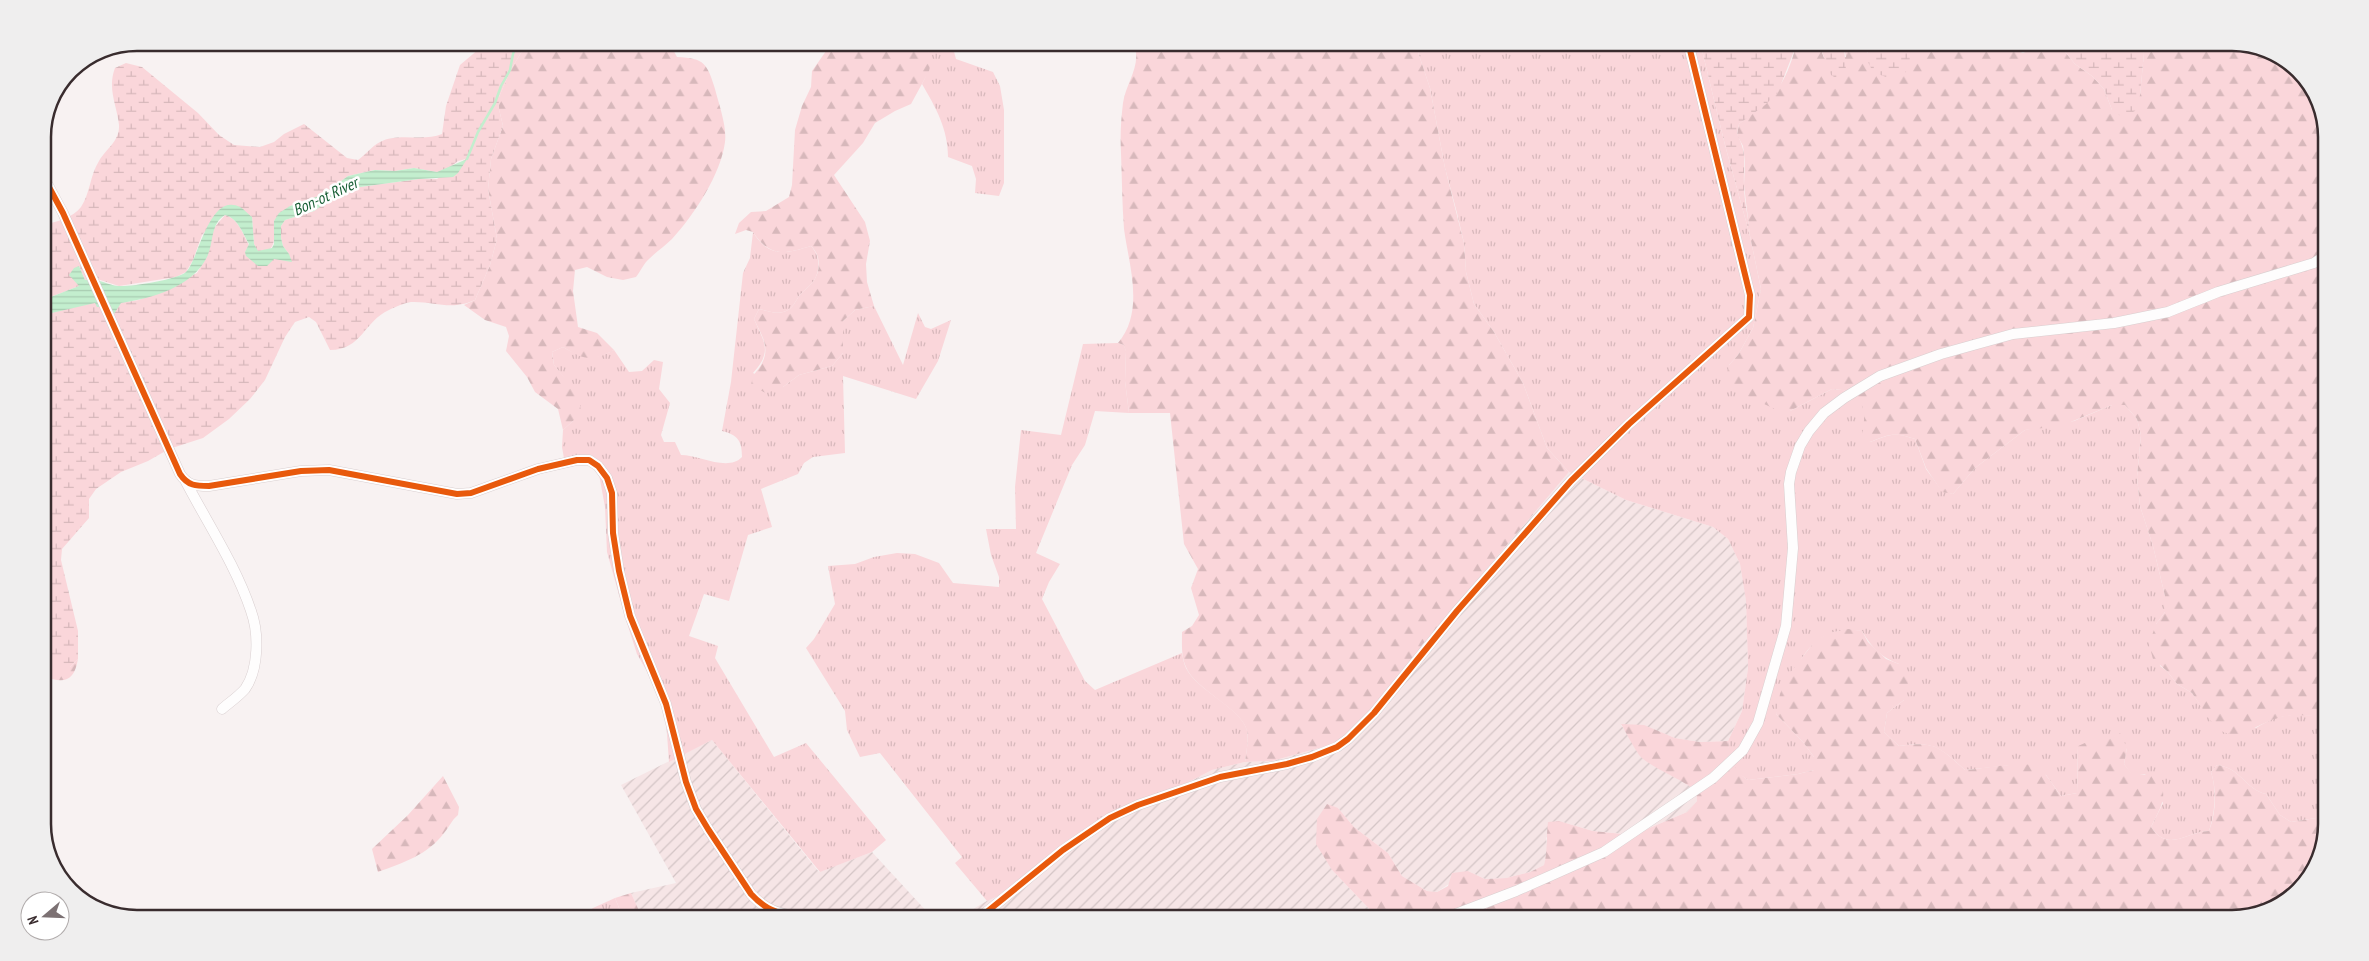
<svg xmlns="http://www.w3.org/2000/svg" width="2369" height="961" viewBox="0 0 2369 961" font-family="'PT Sans Narrow',sans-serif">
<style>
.industrial{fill:url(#industrial-furrows)}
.grass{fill:url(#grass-tufts)}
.forest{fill:url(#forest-firs)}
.wetland{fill:url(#wetland-marsh)}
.water{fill:url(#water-rules)}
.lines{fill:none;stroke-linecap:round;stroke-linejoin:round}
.stream{stroke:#c3eece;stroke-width:2.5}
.minor-casing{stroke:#d9cfd0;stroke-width:11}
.minor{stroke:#fefdfd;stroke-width:10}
.cycleway-casing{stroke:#fff;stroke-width:9}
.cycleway{stroke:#e8590c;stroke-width:6}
.labels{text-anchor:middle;stroke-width:5;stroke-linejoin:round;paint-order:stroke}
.water-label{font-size:16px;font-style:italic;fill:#195f36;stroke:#fff}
.rim{fill:none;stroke:#392c2e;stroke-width:2.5}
</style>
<defs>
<pattern id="industrial-furrows" width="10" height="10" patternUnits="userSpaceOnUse" patternTransform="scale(1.25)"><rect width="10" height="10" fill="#f6e5e6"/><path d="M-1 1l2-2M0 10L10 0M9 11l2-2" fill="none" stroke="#d4c5c6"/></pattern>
<pattern id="grass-tufts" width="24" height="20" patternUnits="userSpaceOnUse" patternTransform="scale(1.25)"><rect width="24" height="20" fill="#fad6da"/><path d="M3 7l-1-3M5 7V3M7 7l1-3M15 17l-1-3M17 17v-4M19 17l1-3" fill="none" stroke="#d7b8bb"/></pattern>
<pattern id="forest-firs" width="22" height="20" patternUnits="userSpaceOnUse" patternTransform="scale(1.25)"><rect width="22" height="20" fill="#fad6da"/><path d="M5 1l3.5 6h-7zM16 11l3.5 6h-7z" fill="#d7b8bb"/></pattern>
<pattern id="wetland-marsh" width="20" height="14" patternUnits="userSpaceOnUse" patternTransform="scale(1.25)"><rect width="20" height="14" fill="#fad6da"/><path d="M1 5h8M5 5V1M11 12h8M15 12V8" fill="none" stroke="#d7b8bb"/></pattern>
<pattern id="water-rules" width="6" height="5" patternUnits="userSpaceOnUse" patternTransform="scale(1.25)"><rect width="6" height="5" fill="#c3eece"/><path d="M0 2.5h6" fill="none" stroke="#a8ccb1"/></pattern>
</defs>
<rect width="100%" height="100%" fill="#f8f2f2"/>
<g class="industrial">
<path d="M1569,472L1626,500L1713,527L1728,539L1740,564L1746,600L1748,668L1742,711L1728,741L1700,742L1675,738L1644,726L1621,725L1629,736L1670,775L1683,780L1696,791L1697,801L1687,812L1633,835L1593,831L1559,821L1546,838L1548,851L1544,865L1530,872L1506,878L1485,879L1468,871L1437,892L1427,891L1402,876L1388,853L1354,827L1338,808L1332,870L1376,916L963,915L1066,854L1117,819L1212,770L1245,762L1272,761L1323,747L1397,690L1422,645Z"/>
<path d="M712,740L819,872L872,852L930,915H641L631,893L676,883L621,785Z"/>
</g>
<g class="grass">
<path d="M927,44H952L956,59L993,72L1000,86L1004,110V183L999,196L975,193L976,179L972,166L948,157C948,129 936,108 922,84C930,69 931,61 927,44Z"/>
<path d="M1416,46H1701L1725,145L1750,236L1761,289L1753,328L1738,355L1729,365L1731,388L1790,411L1832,389L1852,391L1863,402L1870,442C1890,434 1895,432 1915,439L1926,469L1942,491L1953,494L1975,468L2025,430L2074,421L2112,405H2125L2137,419L2141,435L2137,477L2140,506L2153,546L2165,596V612L2156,624L2160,666L2167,671L2177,684L2192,693L2201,706L2256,728C2280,713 2295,713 2322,717V817L2291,822L2280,815L2266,794C2245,789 2241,768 2217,765L2211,772C2217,790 2215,814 2209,831C2185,832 2169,853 2151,827L2163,803L2145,774H2131L2124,764L2127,748L2078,746L2077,793L2061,796L2046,775L2012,765L1965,770C1939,747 1935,741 1899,746L1884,732L1887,713L1904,700L1899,664C1882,658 1871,647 1862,631C1804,624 1796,672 1776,714L1803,742L1814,757V770L1798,774L1748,780L1736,772L1729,756L1728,741L1742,711L1748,668L1746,601L1740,564L1728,539L1713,527L1626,500L1569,472L1547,448L1523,383L1494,332L1474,304L1466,272L1464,243L1457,213L1445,168L1430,88Z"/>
<path d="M753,232C769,258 785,254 811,246C820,255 821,271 813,282C809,287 803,291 799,296C795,302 793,308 786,311C778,315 768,311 759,309L754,319C764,342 773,351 753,373L783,387L799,375L832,366L843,353V321L855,310L874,306L903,365L918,313L925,327L931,329L951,320L938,361L916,399L843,376L845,453L813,457L804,463L798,474L761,489L772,527L748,535L729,601L704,594L689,636L718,646L715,658L774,757L806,743L886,840L872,852L820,872L712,740L669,762L666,720L658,691L637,654L626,620L607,552L605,507L598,469L590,462L565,464L562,447L563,430L573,421L565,379L554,365L552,352L563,347C582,358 594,361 614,350L629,372L642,371L654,360L663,362L659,389L670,403L661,435L664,442H675L681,455C699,455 728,472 742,457C742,441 738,435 722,431L731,382L743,273L750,258Z"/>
<path d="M1118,343L1124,345L1126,351L1125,381L1129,413L1095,411L1085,445L1072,465L1036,553L1060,564L1049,582L1042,599L1085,681L1095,690L1182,653C1183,658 1184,664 1186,668C1196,690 1243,709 1247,731C1249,741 1246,753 1245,762L1212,770L1117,819L1020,886L987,901L955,863L962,857L880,753L860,757L847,730L845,711L806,648L814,639L835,604L828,566L855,564L874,557L897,553L915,554L939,563L953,583L999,587V577L991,555L986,529H1016L1015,487L1021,430L1061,435L1083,344Z"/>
<path d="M615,898L622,915H584L593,908Z"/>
</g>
<g class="forest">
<path d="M527,43L670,44L677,57C705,58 707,64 715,89C719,105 727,126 725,142C721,174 694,215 672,239C665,246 657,251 649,259C644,263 640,272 636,277L623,280L607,277L587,267L575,270L573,291L578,327L597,333L614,350C592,362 584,360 563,347L552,352L554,365L578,394L581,411L573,421L563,430L558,409L535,392L527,377L506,351L509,336L506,327L485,320L464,305L475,300L490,265L497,239L488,189L491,159L503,126L499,109V97L510,71Z"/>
<path d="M831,44H927L931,62L929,71L911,104L895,111L875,123L863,143L834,175L865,222L870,241L866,264L867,282L874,306L855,310L843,321V353L832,366L799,375L783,387L766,393L751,386C754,369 758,373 763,361C770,346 760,332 754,319L759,309C768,311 778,315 786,311C793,308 795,302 799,296C803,291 809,287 813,282C821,271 821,255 811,246C785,254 770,258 753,232L746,230L735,234L739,223L751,212L766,211L789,197L792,185L795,130L802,106L811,87L812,71Z"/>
<path d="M1134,45L1416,46L1430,88L1445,168L1464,243L1466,272L1474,304L1494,332L1523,383L1547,448L1569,472L1422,645L1397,690L1368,727L1347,739L1323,747L1272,761L1245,762C1246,753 1249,740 1247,731C1243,709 1195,690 1186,667C1181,656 1182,644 1182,632L1192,626L1199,615L1191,588L1198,569L1184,544L1170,413H1129L1125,381L1126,352L1124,345L1118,343C1145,311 1129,266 1124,229C1122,204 1122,178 1121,153C1120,136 1121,119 1123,103C1126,83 1142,65 1134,45Z"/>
<path d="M1796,46L1820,47L1824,58L1846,57L1844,47H1868L1867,53L1909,50V47H2006L2023,53L2038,47H2061L2075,64L2092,76L2104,89L2112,110L2140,95L2144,53L2142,47L2263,48L2307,80L2326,131L2322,717C2279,711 2274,720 2237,736L2223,732L2210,720L2192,693L2177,684L2167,671L2153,659L2149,644L2156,624L2165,612V596L2153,546L2140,506L2137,477L2141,435L2137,419L2125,405H2112L2061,426L2025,430L1975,468L1953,494L1942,492L1926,468L1915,439C1895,432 1889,434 1870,442L1862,436C1865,415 1867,407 1852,391L1832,389L1790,411H1779L1730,388L1726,378L1729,365L1738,355L1753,328L1761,289L1750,236L1744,185L1745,162L1743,146L1737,135L1739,124C1773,96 1783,92 1796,46Z"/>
<path d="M1848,629L1862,631L1868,642L1886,659L1899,664L1909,680L1904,700L1887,713L1884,732L1899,746C1936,741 1939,747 1965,770C1980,769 2020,762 2032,765C2045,769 2053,786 2061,796L2077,793L2078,746L2101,736L2120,733L2127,748L2124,764L2131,773L2157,776C2170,796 2160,808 2151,827C2169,853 2185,832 2209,831C2216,813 2217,790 2211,772L2217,765C2241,768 2245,789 2266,794L2280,815L2291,822L2322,817L2321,855L2289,899L2232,918L1376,916L1332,870L1316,844L1317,819L1327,804L1338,808L1354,827L1388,853L1402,876L1427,891L1437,892L1448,886L1452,873L1468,871L1485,879L1506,878L1530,872L1544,865C1548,851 1546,837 1548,822L1559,821L1593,831L1633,835L1687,812L1697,801L1696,791C1682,779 1649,767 1639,755C1632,745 1627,734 1621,724L1644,725L1675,738L1700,742L1728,741C1730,759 1733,770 1748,780L1798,774L1814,770V757L1803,742L1776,714L1780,694L1787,677L1815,641L1829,633Z"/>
<path d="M43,656L46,659L70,667L78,659C74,682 64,684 43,676Z"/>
<path d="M443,776L459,807L458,815C451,821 450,826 444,833C428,855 402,863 378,872L372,849L408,815Z"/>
<path d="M631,893L641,915H622L615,898Z"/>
</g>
<g class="wetland">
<path d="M486,43H527L510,71L499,97V109L503,126L491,159L488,189L497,239L490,265L475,300C451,311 434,301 411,302C404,303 395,307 389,310C364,321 362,350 330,350L316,322L309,317L295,322L285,337L265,380L250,399L229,419L203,438L169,449L148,461L121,472L96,489L89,499V518L62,549L61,560L78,631V659L70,667C59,668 51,664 43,656V315L89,303H95L98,306L118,305L121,303L139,300L197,273L206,258L214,228L225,215C238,218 243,234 249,245L245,252L274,259L289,254L283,246L281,238V226L285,220L314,211L345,189L419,179H437L466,159L458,161L446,170L437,172L414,168L395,171L374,170L348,176L322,195L290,206L274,221C274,235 278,254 258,252L254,244L252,217L229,206L202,235L193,260L186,272L176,277L119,286L94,278L85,280L79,266V286L43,300V225C55,222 73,218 81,207C90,194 90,175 99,161C106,149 120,141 119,125C117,105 107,89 115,68L126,63L142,67L198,113L219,135L234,145L260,147L274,142L284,134L304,124L347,158L358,160C365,155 372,146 380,142C398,132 423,142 442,134L446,106L460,65Z"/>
<path d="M1701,46H1796L1778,92L1765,105L1739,124L1737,134C1748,155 1743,164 1744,185C1744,202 1749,219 1750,236L1725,145Z"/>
<path d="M1820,47H1844L1846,71L1839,80L1831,75Z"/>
<path d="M1868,47H1909L1910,65L1905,73L1896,72L1886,77L1873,72L1867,60Z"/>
<path d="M2061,47H2142L2144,53L2140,95L2135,111L2122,117L2112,110L2104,89L2092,76L2075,64Z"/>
</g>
<path class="water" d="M467,159L458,173L453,177L419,179L345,189L314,211L285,220L281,226V238L283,246L289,254L292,262L274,259L267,266H258L246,256L245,252L249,244C243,234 238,218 225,215C210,224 214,243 207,257C192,287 153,298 121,303L114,314H108L104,307H97L95,303L43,315V300L79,286L69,275L74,268L79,266L85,280C97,277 106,285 118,286C130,287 177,280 186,272C199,259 209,192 240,207C244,209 248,214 252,217L254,244L258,251L272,248L274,244V221L279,213L290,206L322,195L348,176L375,170L395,171L414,168L437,172Z"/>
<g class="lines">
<path class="stream" d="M467,159L478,132L495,103L501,86L510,70L513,54L517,43"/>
<g class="minor-casing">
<g id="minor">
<path d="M43,176L63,213L180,474C188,486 196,486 209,486L301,471L329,470L457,494L471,493L538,469L577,460H589L598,466L607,478L612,493L613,533L619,571L630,616L666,704L686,782L696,809L708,829L751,894C762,906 772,912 789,915"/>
<path d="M186,482C208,524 236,566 251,611C259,633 259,669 245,689C239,696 229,703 222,709"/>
<path d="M983,915L1063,850L1110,818L1138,805L1220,777L1287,764L1312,757L1337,747L1348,739L1374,713L1457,611L1571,481L1629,424L1749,317L1750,295L1689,46"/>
<path d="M1448,917L1516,891L1604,852L1713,778L1743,750L1758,723L1786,626L1793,548L1789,484L1791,472L1800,446L1809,431L1824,413L1844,398L1880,376L1941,354L2013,334L2114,323L2168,312L2218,292L2314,263L2325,256"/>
</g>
</g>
<use href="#minor" class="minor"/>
<g class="cycleway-casing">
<g id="cycleway">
<path d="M43,176L63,213L180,474C188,486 196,486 209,486L301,471L329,470L457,494L471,493L538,469L577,460H589L598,466L607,478L612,493L613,533L619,571L630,616L666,704L686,782L696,809L708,829L751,894C762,906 772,912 789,915"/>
<path d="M983,915L1063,850L1110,818L1138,805L1220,777L1287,764L1312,757L1337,747L1348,739L1374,713L1457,611L1571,481L1629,424L1749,317L1750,295L1689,46"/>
</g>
</g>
<use href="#cycleway" class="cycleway"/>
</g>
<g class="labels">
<g class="water-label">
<text transform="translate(325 196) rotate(-25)" y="6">Bon-ot River</text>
</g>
</g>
<path d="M0 0H2369V961H0ZM137 51H2232A86 86 0 0 1 2318 137V824A86 86 0 0 1 2232 910H137A86 86 0 0 1 51 824V137A86 86 0 0 1 137 51Z" fill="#efeeee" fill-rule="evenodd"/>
<path class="rim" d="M137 51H2232A86 86 0 0 1 2318 137V824A86 86 0 0 1 2232 910H137A86 86 0 0 1 51 824V137A86 86 0 0 1 137 51Z"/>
<g transform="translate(45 916) rotate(251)"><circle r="24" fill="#ffffff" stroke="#b0abab"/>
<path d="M0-4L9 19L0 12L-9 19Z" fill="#7c7173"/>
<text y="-8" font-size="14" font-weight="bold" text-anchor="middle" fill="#392c2e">N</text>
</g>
</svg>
